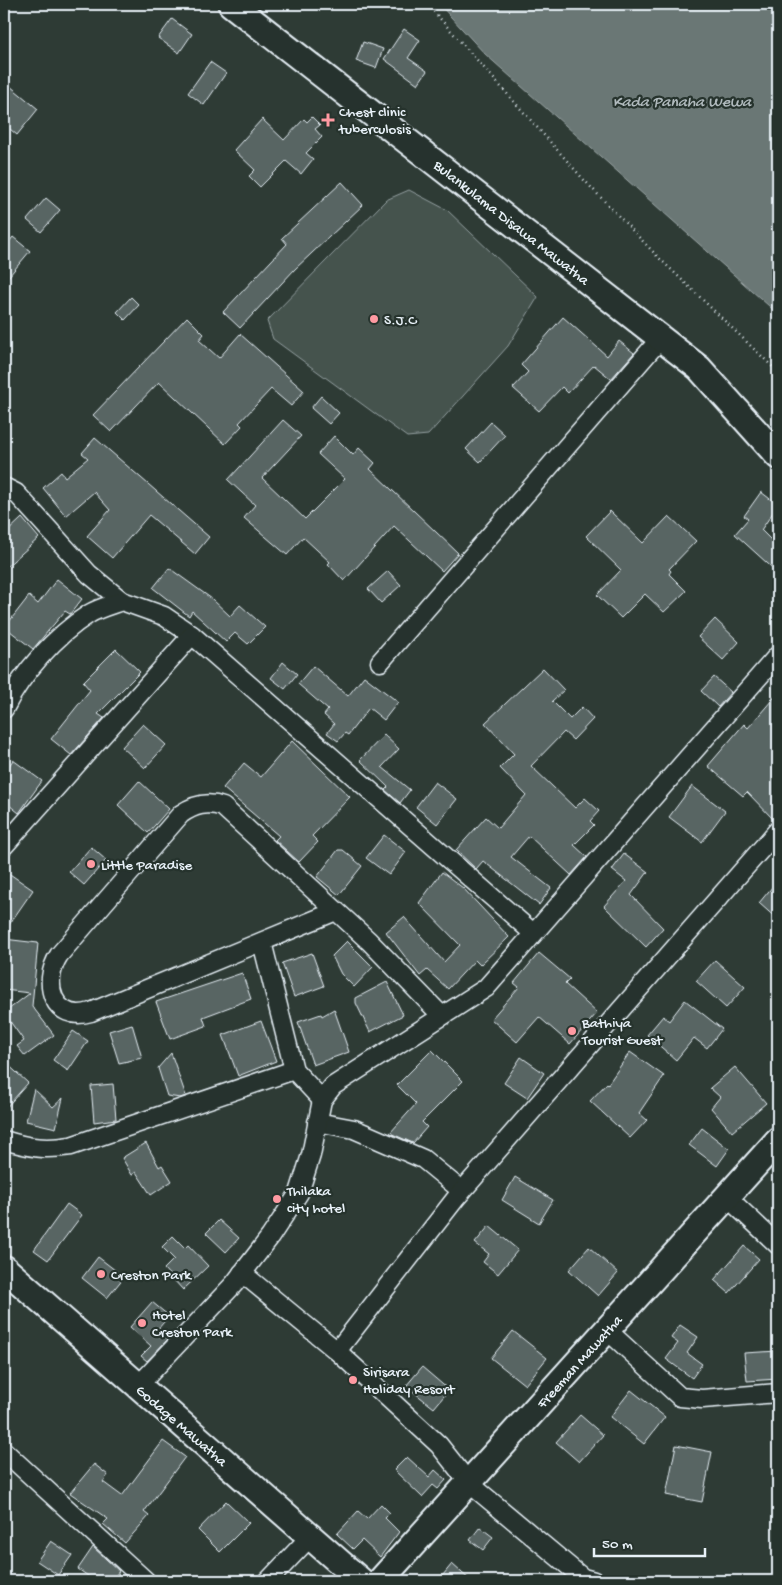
<svg xmlns="http://www.w3.org/2000/svg" width="782" height="1585" viewBox="0 0 782 1585" font-family="'Gochi Hand',sans-serif">
<style>
.green{fill:#45524e;stroke:#96a2a3}
.water{fill:#6b7775;stroke:#9da8a9}
.building{fill:#596563;stroke:#e8f1f8}
.lines{fill:none;stroke-linecap:round;stroke-linejoin:round}
.street-casing{stroke:#e8f1f8;stroke-width:21}
.secondary-casing{stroke:#e8f1f8;stroke-width:29}
.path{stroke:#e8f1f8;stroke-width:2.5;stroke-dasharray:1 4;stroke-linecap:butt}
.street{stroke:#26332d;stroke-width:18}
.secondary{stroke:#26332d;stroke-width:25}
.poi-dot{fill:#ff9aa2;stroke:#26332d;stroke-width:2}
.labels{text-anchor:middle;stroke-width:4.5;stroke-linejoin:round;paint-order:stroke}
.poi-label{font-size:15px;fill:#e8f1f8;stroke:#26332d;text-anchor:start}
.street-label{font-size:15px;fill:#e8f1f8;stroke:#26332d}
.water-label{font-size:16px;font-style:italic;fill:#b0babd;stroke:#26332d}
</style>
<rect width="100%" height="100%" fill="#2e3b35"/>
<filter id="ink" filterUnits="userSpaceOnUse"><feTurbulence type="fractalNoise" baseFrequency=".02" numOctaves="2"/><feDisplacementMap in="SourceGraphic" scale="10" xChannelSelector="R" yChannelSelector="G"/><feConvolveMatrix kernelMatrix="1 2 1 2 8 2 1 2 1" color-interpolation-filters="sRGB"/></filter>
<g filter="url(#ink)">
<path class="green" d="M409,190L447,210L538,297L508,346L428,435L407,437L273,339L267,321L386,200Z"/>
<path class="water" d="M439,4H778V314L485,54Z"/>
<g class="building">
<path d="M172,19L192,34L179,53L158,38Z"/>
<path d="M404,29L420,40L408,58L427,71L418,84L384,59Z"/>
<path d="M363,42L383,49L376,68L356,61Z"/>
<path d="M210,62L226,73L204,105L188,93Z"/>
<path d="M4,81L38,109L17,135L4,124Z"/>
<path d="M312,117L320,125L315,129L322,137L306,153L313,159L301,174L286,161L260,187L249,176L255,170L234,150L262,119L284,140L304,119L307,122Z"/>
<path d="M342,182L363,205L295,269L240,328L223,312L287,244L282,238Z"/>
<path d="M46,198L60,210L41,232L27,220Z"/>
<path d="M13,237L30,251L4,282V248Z"/>
<path d="M131,297L139,305L125,320L117,312Z"/>
<path d="M187,317L204,334L199,340L219,358L240,334L304,391L291,406L271,389L239,423L242,426L225,444L159,382L111,432L93,415Z"/>
<path d="M563,317L607,356L619,341L634,353L611,379L594,365L568,393L562,387L539,411L513,388L528,372L521,365Z"/>
<path d="M321,396L339,413L329,424L311,408Z"/>
<path d="M283,420L301,436L262,478L305,519L345,479L318,454L334,436L353,455L359,448L375,463L370,469L458,553L442,571L394,526L344,581L328,564L330,562L303,537L287,555L244,518L255,505L228,480Z"/>
<path d="M491,422L505,435L480,462L466,449Z"/>
<path d="M95,438L209,537L195,554L149,515L112,558L87,536L110,510L94,492L66,516L43,488L61,472L65,477L88,458L82,453Z"/>
<path d="M761,492L778,505L761,530L778,547V573L735,534L748,519L744,516Z"/>
<path d="M610,511L643,543L669,516L696,541L669,569L671,571L669,574L686,591L664,612L645,594L621,618L597,595L621,570L586,536Z"/>
<path d="M22,518L39,538L4,569V535Z"/>
<path d="M169,568L212,599L230,616L240,605L265,627L248,644L235,633L226,642L192,611L189,616L153,588Z"/>
<path d="M388,571L401,585L381,603L368,589Z"/>
<path d="M57,579L82,599L70,614L65,611L33,649L5,627L29,596L38,604Z"/>
<path d="M715,619L739,642L723,660L698,637Z"/>
<path d="M116,649L140,672L98,714L104,718L71,755L51,739L90,690L83,682Z"/>
<path d="M283,662L297,674L285,689L271,678Z"/>
<path d="M313,666L348,696L364,676L398,702L384,720L369,708L348,735L345,733L338,741L327,733L334,724L324,715L328,710L298,684Z"/>
<path d="M543,668L564,690L552,701L570,719L582,707L593,719L573,740L564,732L531,766L575,808L585,798L599,811L590,821L594,825L574,845L587,857L571,875L529,836L511,857L551,888L539,905L483,861L476,869L456,850L486,817L498,828L526,795L500,768L514,754L485,723Z"/>
<path d="M714,677L731,692L718,707L701,691Z"/>
<path d="M778,693V820H774L747,792L743,796L708,766L744,724L748,728Z"/>
<path d="M143,724L166,745L145,768L122,747Z"/>
<path d="M384,735L399,749L382,767L410,790L400,803L385,790L388,787L360,760Z"/>
<path d="M292,741L350,797L312,836L318,842L299,862L275,840L279,836L223,788L244,763L261,777Z"/>
<path d="M13,760L42,781L19,813L4,801V773Z"/>
<path d="M139,781L169,809L148,833L118,805Z"/>
<path d="M435,782L457,799L437,824L416,807Z"/>
<path d="M692,786L725,811L702,842L669,817Z"/>
<path d="M384,835L406,852L389,875L366,858Z"/>
<path d="M91,847L106,860L84,885L69,872Z"/>
<path d="M338,850H343L362,866L339,895L317,877Z"/>
<path d="M624,854L648,872L631,895L663,928L646,947L604,906L626,881L612,870Z"/>
<path d="M4,870L33,890L4,932Z"/>
<path d="M442,872L463,888L509,937L480,965L475,960L448,989L427,970L420,976L386,932L404,917L444,962L460,945L419,903Z"/>
<path d="M778,880V920L759,903Z"/>
<path d="M4,939L38,943L32,1006L54,1035L25,1056L17,1046L24,1041L4,1013L30,993L4,990Z"/>
<path d="M347,941L373,967L354,987L341,974L332,956Z"/>
<path d="M312,953L324,986L294,997L282,963Z"/>
<path d="M539,953L570,979L565,984L597,1013L570,1044L539,1017L517,1042L491,1019L519,987L514,983Z"/>
<path d="M715,960L745,987L726,1008L696,981Z"/>
<path d="M242,973L251,999L203,1017L206,1026L170,1039L156,1002Z"/>
<path d="M387,982L403,1015L370,1032L356,1003V998Z"/>
<path d="M685,1000L722,1029L707,1048L694,1038L676,1060L647,1035L663,1016L669,1021Z"/>
<path d="M334,1009L349,1052L313,1065L298,1022L321,1014L322,1016Z"/>
<path d="M261,1021L276,1061L238,1076L223,1035Z"/>
<path d="M132,1024L142,1058L119,1063L109,1031Z"/>
<path d="M73,1031L88,1041L68,1071L53,1060Z"/>
<path d="M432,1050L463,1081L422,1122L427,1127L413,1143L390,1133L416,1104L397,1085Z"/>
<path d="M630,1052L664,1076L639,1113L647,1120L630,1138L590,1101L607,1083L608,1084Z"/>
<path d="M171,1053L186,1096L180,1098L167,1096L158,1068Z"/>
<path d="M521,1057L544,1073L527,1098L504,1083Z"/>
<path d="M4,1061L28,1083L4,1110Z"/>
<path d="M735,1067L766,1103L732,1132L711,1108L720,1097L710,1088Z"/>
<path d="M113,1084L116,1119L94,1122L91,1086Z"/>
<path d="M34,1089L53,1107L63,1098L56,1128L26,1121Z"/>
<path d="M702,1128L729,1149L717,1166L689,1145Z"/>
<path d="M146,1143L159,1167L162,1165L172,1181L151,1195L136,1172L132,1175L122,1158Z"/>
<path d="M515,1177L553,1200L539,1223L502,1200Z"/>
<path d="M67,1204L82,1215L48,1260L34,1250Z"/>
<path d="M219,1220L239,1238L226,1252L206,1233Z"/>
<path d="M489,1226L518,1250L498,1274L483,1262L489,1254L475,1243Z"/>
<path d="M173,1236L185,1248L188,1245L208,1266L183,1290L164,1269L174,1259L162,1247Z"/>
<path d="M744,1246L759,1259L729,1293L714,1280Z"/>
<path d="M589,1247L618,1273L598,1296L569,1270Z"/>
<path d="M98,1257L124,1277L107,1298L82,1278Z"/>
<path d="M152,1302L169,1316L158,1329L168,1339L147,1361L141,1356L151,1346L130,1327Z"/>
<path d="M680,1325L698,1337L687,1353L702,1364L692,1378L666,1359L678,1343L671,1338Z"/>
<path d="M513,1331L547,1358L525,1385L491,1358Z"/>
<path d="M778,1351V1379L747,1381L744,1353Z"/>
<path d="M422,1367L449,1390L434,1408L406,1386Z"/>
<path d="M631,1390L665,1417L644,1444L610,1417Z"/>
<path d="M580,1415L603,1435L579,1462L556,1442Z"/>
<path d="M163,1441L185,1457L144,1512L149,1516L125,1543L103,1524L108,1519L70,1493L94,1464L108,1475L103,1482L122,1496Z"/>
<path d="M676,1445L712,1452L702,1502L666,1495Z"/>
<path d="M407,1457L429,1477L435,1470L446,1480L438,1489L433,1485L422,1497L394,1470Z"/>
<path d="M226,1501L249,1523L220,1552L198,1530Z"/>
<path d="M381,1504L390,1513L385,1518L399,1532L380,1557L362,1540L353,1549L337,1534L358,1511L367,1519Z"/>
<path d="M480,1527L493,1537L483,1550L470,1540Z"/>
<path d="M51,1541L72,1555L58,1575L37,1561Z"/>
<path d="M93,1547L119,1571L112,1581H95L78,1569Z"/>
<path d="M452,1564L471,1581H438Z"/>
</g>
<g class="lines">
<g class="street-casing">
<g id="street">
<path d="M4,487L16,493L89,574L122,601"/>
<path d="M380,662L661,338"/>
<path d="M4,709C22,673 55,636 89,614C99,608 111,605 122,601L164,616L192,635L533,933"/>
<path d="M4,846L192,635"/>
<path d="M336,911L91,1012C53,1023 41,983 59,955L181,814C194,805 207,801 223,807L369,941L442,1016"/>
<path d="M262,942L294,1070L322,1100"/>
<path d="M317,1122L354,1129L423,1159L462,1191"/>
<path d="M4,1140C30,1148 45,1150 71,1146L294,1070"/>
<path d="M727,1197L778,1245"/>
<path d="M242,1273L337,1351L439,1445L469,1483L583,1578L594,1581"/>
<path d="M607,1330L680,1397L702,1399L778,1393"/>
<path d="M337,1351L456,1198L778,830"/>
<path d="M138,1386L234,1284L270,1237L299,1193L311,1155L322,1100L333,1086L486,988L778,655"/>
<path d="M4,1451L146,1581"/>
<path d="M268,1581L310,1537"/>
</g>
</g>
<g class="secondary-casing">
<g id="secondary">
<path d="M231,4L699,368L778,456"/>
<path d="M4,1268L361,1581"/>
<path d="M380,1581L778,1140"/>
</g>
</g>
<path class="path" d="M427,4L585,181L658,257L778,372"/>
<use href="#street" class="street"/>
<use href="#secondary" class="secondary"/>
</g>
</g>
<g class="poi-dot">
<path d="M325.5 112.5h5v5h5v5h-5v5h-5v-5h-5v-5h5z"/>
<circle cx="374" cy="319" r="5"/>
<circle cx="91" cy="864" r="5"/>
<circle cx="572" cy="1031" r="5"/>
<circle cx="277" cy="1199" r="5"/>
<circle cx="101" cy="1274" r="5"/>
<circle cx="142" cy="1323" r="5"/>
<circle cx="353" cy="1380" r="5"/>
</g>
<g class="labels">
<g class="poi-label">
<text x="339" y="116">Chest clinic<tspan x="339" dy="17">tuberculosis</tspan></text>
<text x="384" y="324">S.J.C</text>
<text x="101" y="869">Little Paradise</text>
<text x="582" y="1027">Bathiya<tspan x="582" dy="17">Tourist Guest</tspan></text>
<text x="287" y="1195">Thilaka<tspan x="287" dy="17">city hotel</tspan></text>
<text x="111" y="1279">Creston Park</text>
<text x="152" y="1319">Hotel<tspan x="152" dy="17">Creston Park</tspan></text>
<text x="363" y="1376">Sirisara<tspan x="363" dy="17">Holiday Resort</tspan></text>
</g>
<g class="street-label">
<text transform="translate(512 222) rotate(38)" y="5">Bulankulama Disawa Mawatha</text>
<text transform="translate(579 1361) rotate(-48)" y="5">Freeman Mawatha</text>
<text transform="translate(182 1425) rotate(41)" y="5">Godage Mawatha</text>
</g>
<g class="water-label">
<text x="682" y="106">Kada Panaha Wewa</text>
</g>
</g>
<rect width="782" height="1585" fill="none" stroke="#26332d" stroke-width="20"/>
<rect x="10" y="10" width="762" height="1565" fill="none" stroke="#e8f1f8" stroke-width="2" filter="url(#ink)"/>
<path d="M594 1548v8h111v-8" fill="none" stroke="#e8f1f8" stroke-width="2.5"/>
<text x="602" y="1548" font-size="15" fill="#e8f1f8" stroke="#26332d" stroke-width="4" paint-order="stroke">50 m</text>
</svg>
